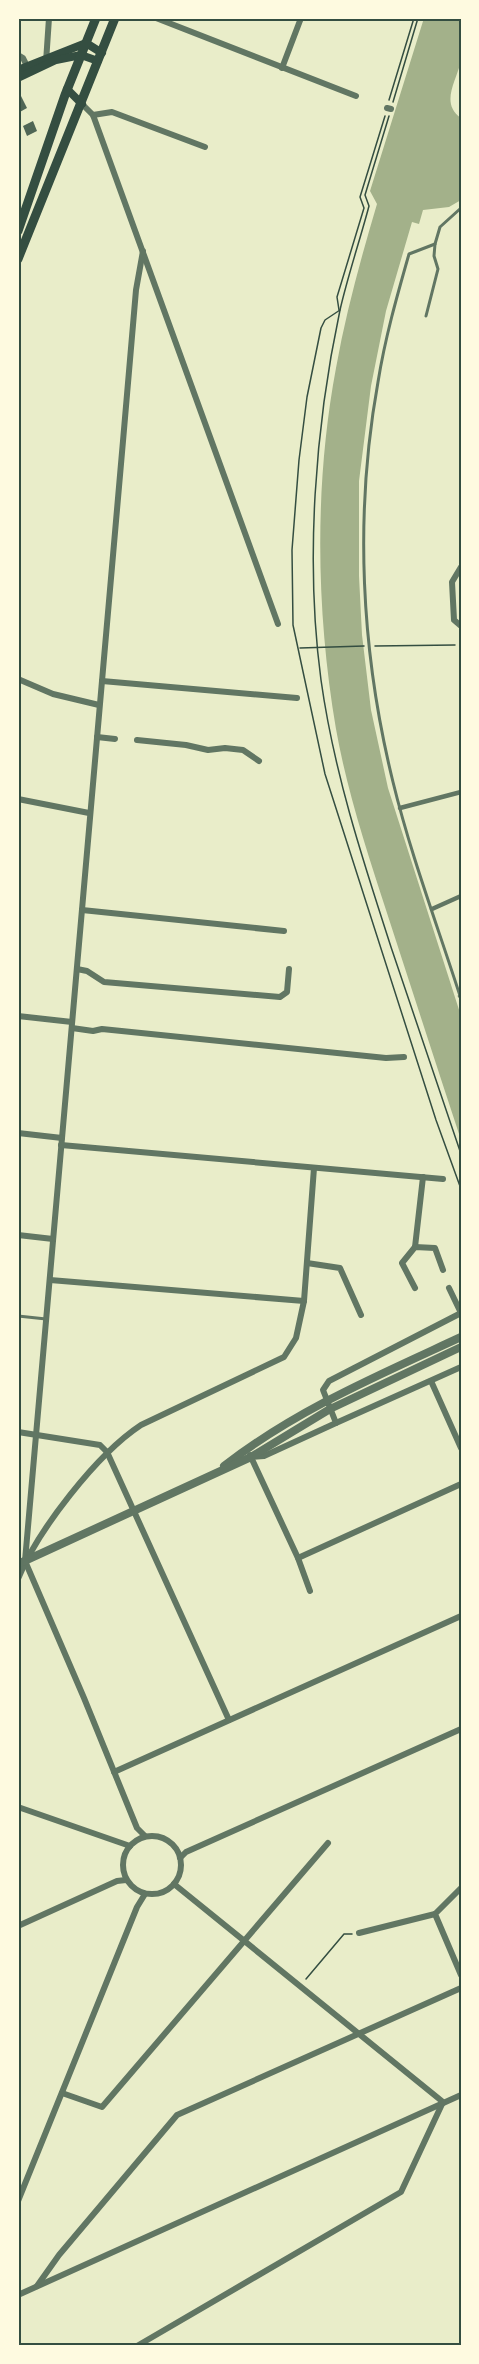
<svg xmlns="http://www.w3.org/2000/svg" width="479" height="2364" viewBox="0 0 479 2364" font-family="'Public Sans',sans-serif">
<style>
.water{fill:#a3b18a}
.building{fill:#4f6655}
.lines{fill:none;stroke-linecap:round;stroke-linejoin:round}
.path{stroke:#344e41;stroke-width:1.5}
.service{stroke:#617663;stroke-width:3}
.pedestrian{stroke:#617663;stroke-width:4.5}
.minor{stroke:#617663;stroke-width:6}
.tertiary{stroke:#617663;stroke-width:8}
.secondary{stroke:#344e41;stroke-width:8}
.primary{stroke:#344e41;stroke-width:9}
.neatline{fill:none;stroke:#344e41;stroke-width:2}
</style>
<rect width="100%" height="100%" fill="#e9edc9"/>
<path class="water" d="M424,18H461C461,32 463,48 461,61C456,82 440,103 461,118V200L449,207L423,210L419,224L412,222L386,311L371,386L359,481V576L362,635L371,710L388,788L461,1016V1140C436,1064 411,987 386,910C367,851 347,791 336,729C316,611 314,486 336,368C346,312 361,258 377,204L370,191Z"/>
<g class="building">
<path d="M21,96L27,108L18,113V97Z"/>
<path d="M33,121L37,131L27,136L23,126Z"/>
</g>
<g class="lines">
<g class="path">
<path d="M389,100L414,18"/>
<path d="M393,102L418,18"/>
<path d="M389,116L365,195L369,206C360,240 348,275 340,310C315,427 305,561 321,680C334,773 363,861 392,950C415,1018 438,1086 461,1154"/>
<path d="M339,310L337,297L364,208L360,197L385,116"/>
<path d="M340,310L325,320L321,328L307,397L299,460L292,550L293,625L325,774L436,1120L461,1189"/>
<path d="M375,646L455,645"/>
<path d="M300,648L364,646"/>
<path d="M306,1979L344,1934H352"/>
</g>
<g class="service">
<path d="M435,244L409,254C397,296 385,338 378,382C354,515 361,652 393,782C411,856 438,927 461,999"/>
<path d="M426,316L438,269L434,256L435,244L440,227L461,208"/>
<path d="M18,1316L46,1319"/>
</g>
<g class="pedestrian">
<path d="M400,808L461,792"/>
<path d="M432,909L461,896"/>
<path d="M460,996L461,995"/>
</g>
<g class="minor">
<path d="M156,18L356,96"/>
<path d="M18,55L23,58L27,66"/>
<path d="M46,62L49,18"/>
<path d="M282,68L301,18"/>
<path d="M82,104L93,115L278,624"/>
<path d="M387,108L391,109"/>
<path d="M93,115L112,112L205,147"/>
<path d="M143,251L136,290L123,441L25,1561L84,1698L137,1828L145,1836"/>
<path d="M461,567L452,582L454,620L461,626"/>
<path d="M18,679L53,694L99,705"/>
<path d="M102,681L297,698"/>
<path d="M97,737L115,739"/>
<path d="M137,740L186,745L208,750L225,748L243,750L259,761"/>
<path d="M18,799L89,813"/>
<path d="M82,910L284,931"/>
<path d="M77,969L87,971L104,982L280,997L287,992L289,969"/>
<path d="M18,1016L72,1022"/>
<path d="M72,1028L93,1031L102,1029L386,1058L404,1057"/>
<path d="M18,1133L62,1138"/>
<path d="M61,1145L443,1179"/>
<path d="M18,1235L53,1239"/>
<path d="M415,1247L423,1177"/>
<path d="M307,1263L340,1268L361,1315"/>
<path d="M50,1280L304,1301"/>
<path d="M415,1288L402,1263L415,1247L435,1248L443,1270"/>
<path d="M449,1288L461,1313L329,1381L323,1390L336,1423L461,1367"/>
<path d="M431,1381L461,1448"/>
<path d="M18,1432L100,1445L107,1452L229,1720"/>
<path d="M250,1455L298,1558L310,1591"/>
<path d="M251,1457L264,1456L336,1423"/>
<path d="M298,1558L461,1484"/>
<path d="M18,1579C37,1531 97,1454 141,1425L284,1357L296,1338L304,1301L314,1168"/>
<path d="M114,1772L461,1616"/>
<path d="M18,1807L130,1846"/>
<circle cx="152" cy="1865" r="29"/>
<path d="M180,1858L186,1852L461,1729"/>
<path d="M461,1888L435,1914L461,1975"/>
<path d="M18,1926L117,1881L126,1880"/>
<path d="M359,1933L435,1914"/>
<path d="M62,2093L102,2107L328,1843"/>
<path d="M18,2201L137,1907L145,1894"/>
<path d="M37,2286L59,2255L177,2115L461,1988"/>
<path d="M18,2295L461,2095"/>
<path d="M137,2346L401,2192L443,2102L174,1884"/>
</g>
<g class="tertiary">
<path d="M224,1466C296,1410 379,1375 461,1337"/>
<path d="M18,1564L251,1457L330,1409L461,1347"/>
</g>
<g class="secondary">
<path d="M18,70L86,43L102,53"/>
<path d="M18,78L56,60L81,55L98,61"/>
<path d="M67,89L82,104"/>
</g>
<g class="primary">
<path d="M18,231L65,95L96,18"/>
<path d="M18,259L115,18"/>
</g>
</g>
<rect width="479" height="2364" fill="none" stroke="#fefae0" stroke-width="39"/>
<rect x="20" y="20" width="440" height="2324" class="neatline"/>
</svg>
